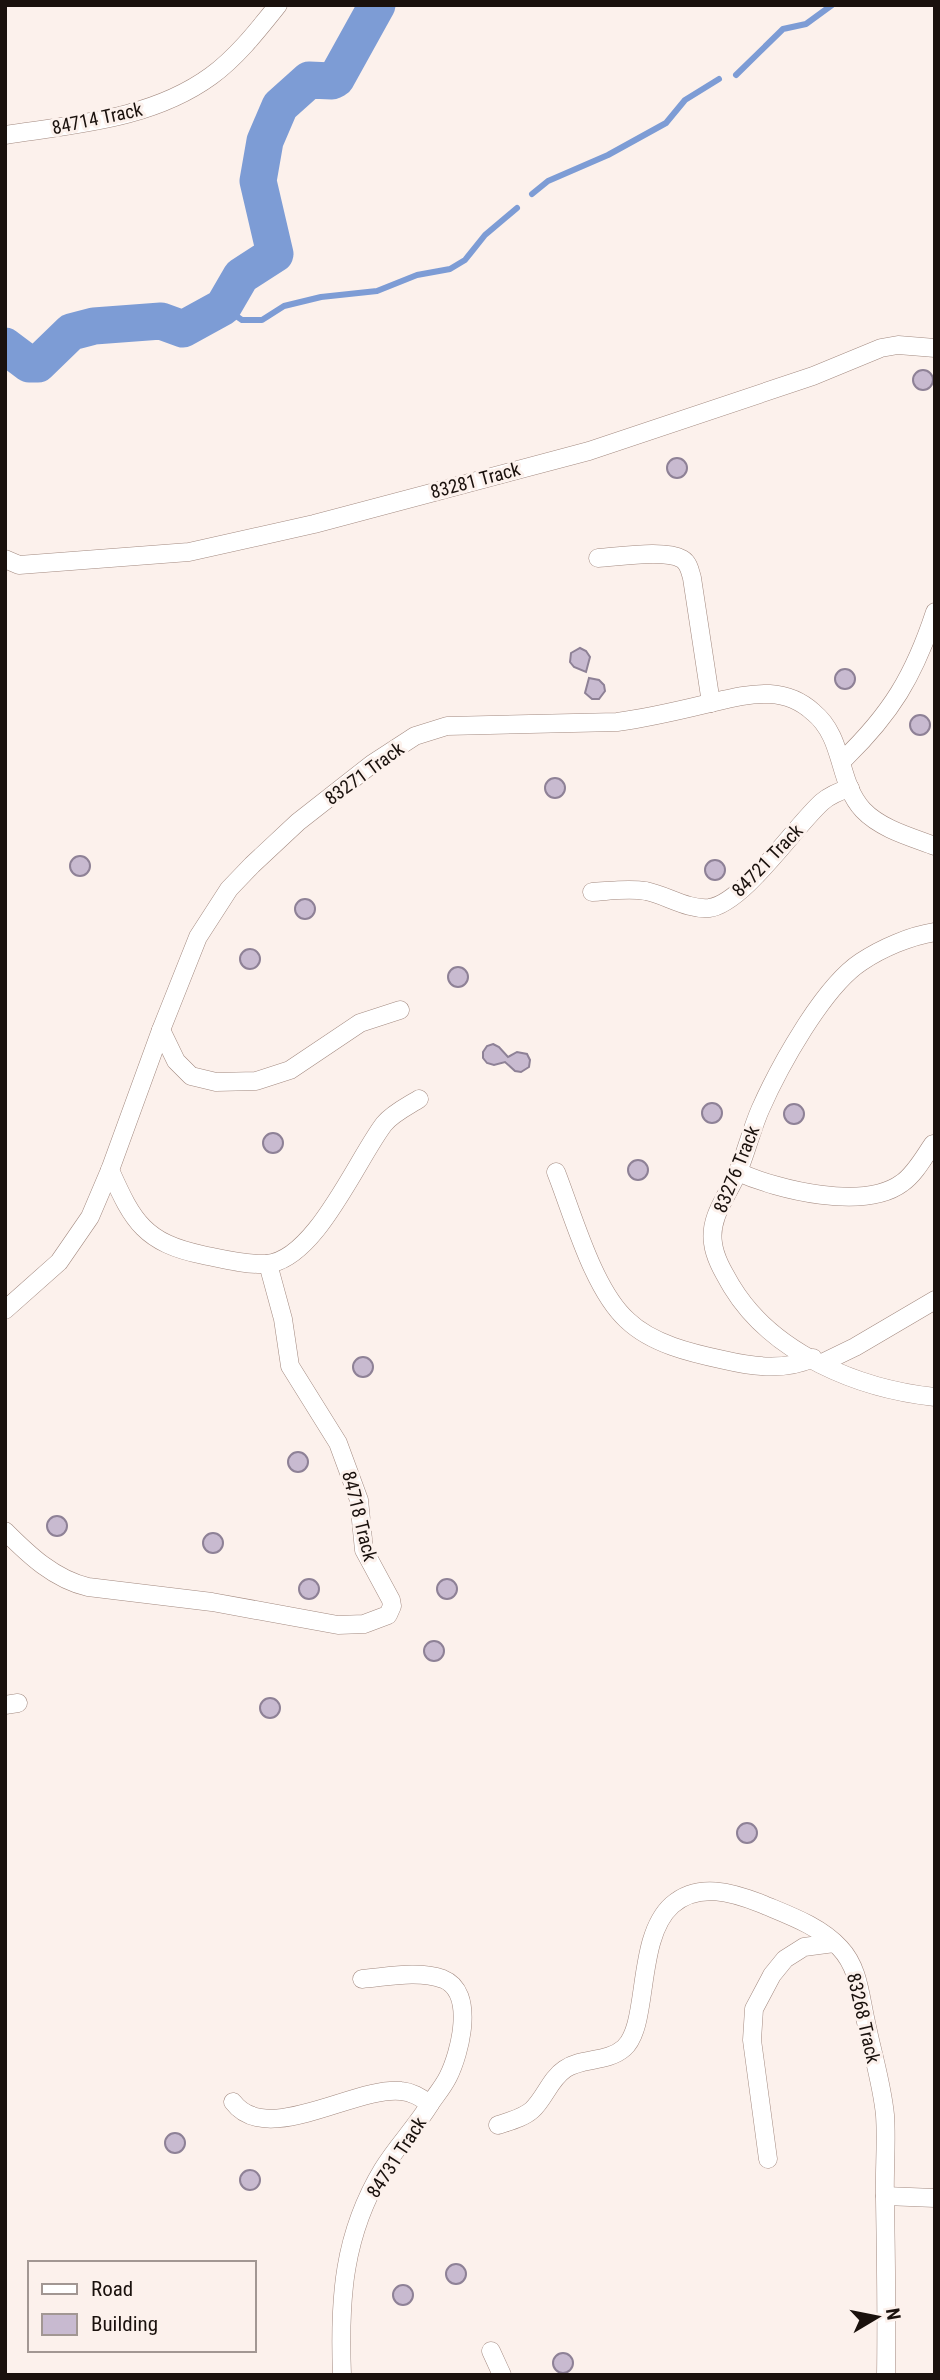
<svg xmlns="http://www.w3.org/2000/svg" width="940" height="2380" viewBox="0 0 940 2380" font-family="'Roboto Condensed',sans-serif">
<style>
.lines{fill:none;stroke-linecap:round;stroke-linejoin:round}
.stream{stroke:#7d9cd5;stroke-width:6}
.river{stroke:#7d9cd5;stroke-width:37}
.building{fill:#c8bad0;stroke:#8e8196;stroke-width:2}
.street-casing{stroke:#a38a80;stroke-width:19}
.street{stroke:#fff;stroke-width:18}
.labels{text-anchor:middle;stroke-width:6;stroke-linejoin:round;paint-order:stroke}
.street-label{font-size:19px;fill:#1a110d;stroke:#fcf1ec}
</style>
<rect width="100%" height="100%" fill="#fcf1ec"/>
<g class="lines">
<g class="stream">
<path d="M736,75L783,29L806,24L832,5"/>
<path d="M532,194L548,181L608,155L666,123L685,100L719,79"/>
<path d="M223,307L242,320H262L284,306L321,297L377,291L417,275L450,269L465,260L485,235L517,208"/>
</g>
<path class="river" d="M5,346L29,364H38L71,332L94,326L161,321L183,329L223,307L241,276L275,254L258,181L265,141L280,106L309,80L332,81L336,79L377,5"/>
</g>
<g class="building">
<circle cx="923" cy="380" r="10"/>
<circle cx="677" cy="468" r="10"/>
<path d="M580,648L586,651L590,657L586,672L574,667L570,662L571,653Z"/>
<circle cx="845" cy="679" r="10"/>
<path d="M589,678L599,680L604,685L605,691L599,699H592L585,693Z"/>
<circle cx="920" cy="725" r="10"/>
<circle cx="555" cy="788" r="10"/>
<circle cx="80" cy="866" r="10"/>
<circle cx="715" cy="870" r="10"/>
<circle cx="305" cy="909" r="10"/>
<circle cx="250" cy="959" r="10"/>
<circle cx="458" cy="977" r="10"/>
<path d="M493,1044L499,1047L508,1057L517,1052L527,1054L530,1060L529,1067L521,1072L515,1071L505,1062L494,1065L487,1063L483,1058V1052L487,1046Z"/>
<circle cx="712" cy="1113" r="10"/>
<circle cx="794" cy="1114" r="10"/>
<circle cx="273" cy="1143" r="10"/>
<circle cx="638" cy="1170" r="10"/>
<circle cx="363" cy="1367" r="10"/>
<circle cx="298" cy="1462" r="10"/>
<circle cx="57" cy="1526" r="10"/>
<circle cx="213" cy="1543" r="10"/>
<circle cx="447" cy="1589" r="10"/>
<circle cx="309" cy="1589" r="10"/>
<circle cx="434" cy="1651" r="10"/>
<circle cx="270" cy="1708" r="10"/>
<circle cx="747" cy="1833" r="10"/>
<circle cx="175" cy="2143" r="10"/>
<circle cx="250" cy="2180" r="10"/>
<circle cx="456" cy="2274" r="10"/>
<circle cx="403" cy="2295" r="10"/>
<circle cx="563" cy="2363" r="10"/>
</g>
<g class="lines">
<g class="street-casing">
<g id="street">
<path d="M5,135C76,124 152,119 211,76C237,57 258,30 278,5"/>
<path d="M598,558C618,557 665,549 682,559C689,563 690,571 692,578L711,703"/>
<path d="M5,559L19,565L189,552L314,524L589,451L813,376L881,348L898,345L935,348"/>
<path d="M842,761C891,714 914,676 935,612"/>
<path d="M592,892C610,891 628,888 646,891C666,895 688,910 709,908C743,904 795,826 822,802C830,795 840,791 850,788"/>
<path d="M935,932C910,936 882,948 861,962C823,987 779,1067 760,1110C751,1131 746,1153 737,1174C727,1196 709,1218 713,1243C715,1259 724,1273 732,1287C773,1354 859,1389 935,1397"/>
<path d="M161,1030L176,1061L191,1076L216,1082L256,1081L290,1070L360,1023L400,1010"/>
<path d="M110,1170C133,1222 145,1243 203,1255C223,1259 246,1265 266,1264C315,1261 357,1159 384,1124C393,1113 408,1106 419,1099"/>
<path d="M556,1172C573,1215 593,1289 627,1320C652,1344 691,1353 724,1360C754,1367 785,1371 813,1358"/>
<path d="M738,1172C778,1190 864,1211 902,1183C915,1174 924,1157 933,1144"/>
<path d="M5,1310L59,1262L90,1217L110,1170L161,1030L198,937L229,889L252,865L298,822L372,764L415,736L447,726L617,722C647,718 677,711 706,704C727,699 748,693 770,694C786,695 801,701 813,712C845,738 837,782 863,810C881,829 911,837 935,846"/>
<path d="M822,1363L855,1347L935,1300"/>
<path d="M5,1531C29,1555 54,1579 88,1587L212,1602L338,1625L364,1624L388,1615L392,1606L391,1600L364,1550L359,1500L338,1443L290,1366L283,1319L268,1264"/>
<path d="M5,1705L18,1703"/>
<path d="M362,1979C387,1977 418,1970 443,1979C476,1992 460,2053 448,2077C443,2087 436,2095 430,2104"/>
<path d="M233,2102C266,2147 355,2086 401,2091C413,2092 421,2098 430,2104C416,2127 397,2146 383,2169C343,2235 339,2299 342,2375"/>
<path d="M498,2125C510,2121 523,2118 532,2110C545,2098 550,2079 565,2069C582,2057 607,2063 624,2048C650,2025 635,1938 672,1905C698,1882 732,1892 762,1904C788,1915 820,1926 840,1948C859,1968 860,1996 866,2022C872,2052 882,2084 885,2115C887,2143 884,2172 885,2200C886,2258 887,2316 886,2375"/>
<path d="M768,2159L752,2040L754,2009L772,1975L785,1959L804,1947L834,1943"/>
<path d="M885,2196L935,2198"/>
<path d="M491,2351L502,2375"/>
</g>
</g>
<use href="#street" class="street"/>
</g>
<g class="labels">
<g class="street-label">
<text transform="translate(97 118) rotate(-12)" y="7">84714 Track</text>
<text transform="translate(475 480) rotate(-15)" y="7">83281 Track</text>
<text transform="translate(364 773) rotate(-36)" y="7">83271 Track</text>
<text transform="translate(767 860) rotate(-46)" y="7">84721 Track</text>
<text transform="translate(736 1169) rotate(-68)" y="7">83276 Track</text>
<text transform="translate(360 1516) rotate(76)" y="7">84718 Track</text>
<text transform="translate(864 2018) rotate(77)" y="7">83268 Track</text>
<text transform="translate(396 2157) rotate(-57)" y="7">84731 Track</text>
</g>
</g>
<rect width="940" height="2380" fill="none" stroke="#1a110d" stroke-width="14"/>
<rect x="28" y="2261" width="228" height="91" fill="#fcf1ec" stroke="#a29793" stroke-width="2"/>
<rect x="42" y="2284" width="35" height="10" fill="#ffffff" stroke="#a29793" stroke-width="2"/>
<text x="91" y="2296" font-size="21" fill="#1a110d">Road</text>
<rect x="42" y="2314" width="35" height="21" fill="#c8bad0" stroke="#a29793" stroke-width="2"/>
<text x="91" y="2331" font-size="21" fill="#1a110d">Building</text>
<g transform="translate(877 2317) rotate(80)" stroke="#fcf1ec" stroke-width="5" paint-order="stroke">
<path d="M0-5L12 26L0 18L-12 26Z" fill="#1a110d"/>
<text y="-10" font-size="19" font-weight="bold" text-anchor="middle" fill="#1a110d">N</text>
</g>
</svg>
